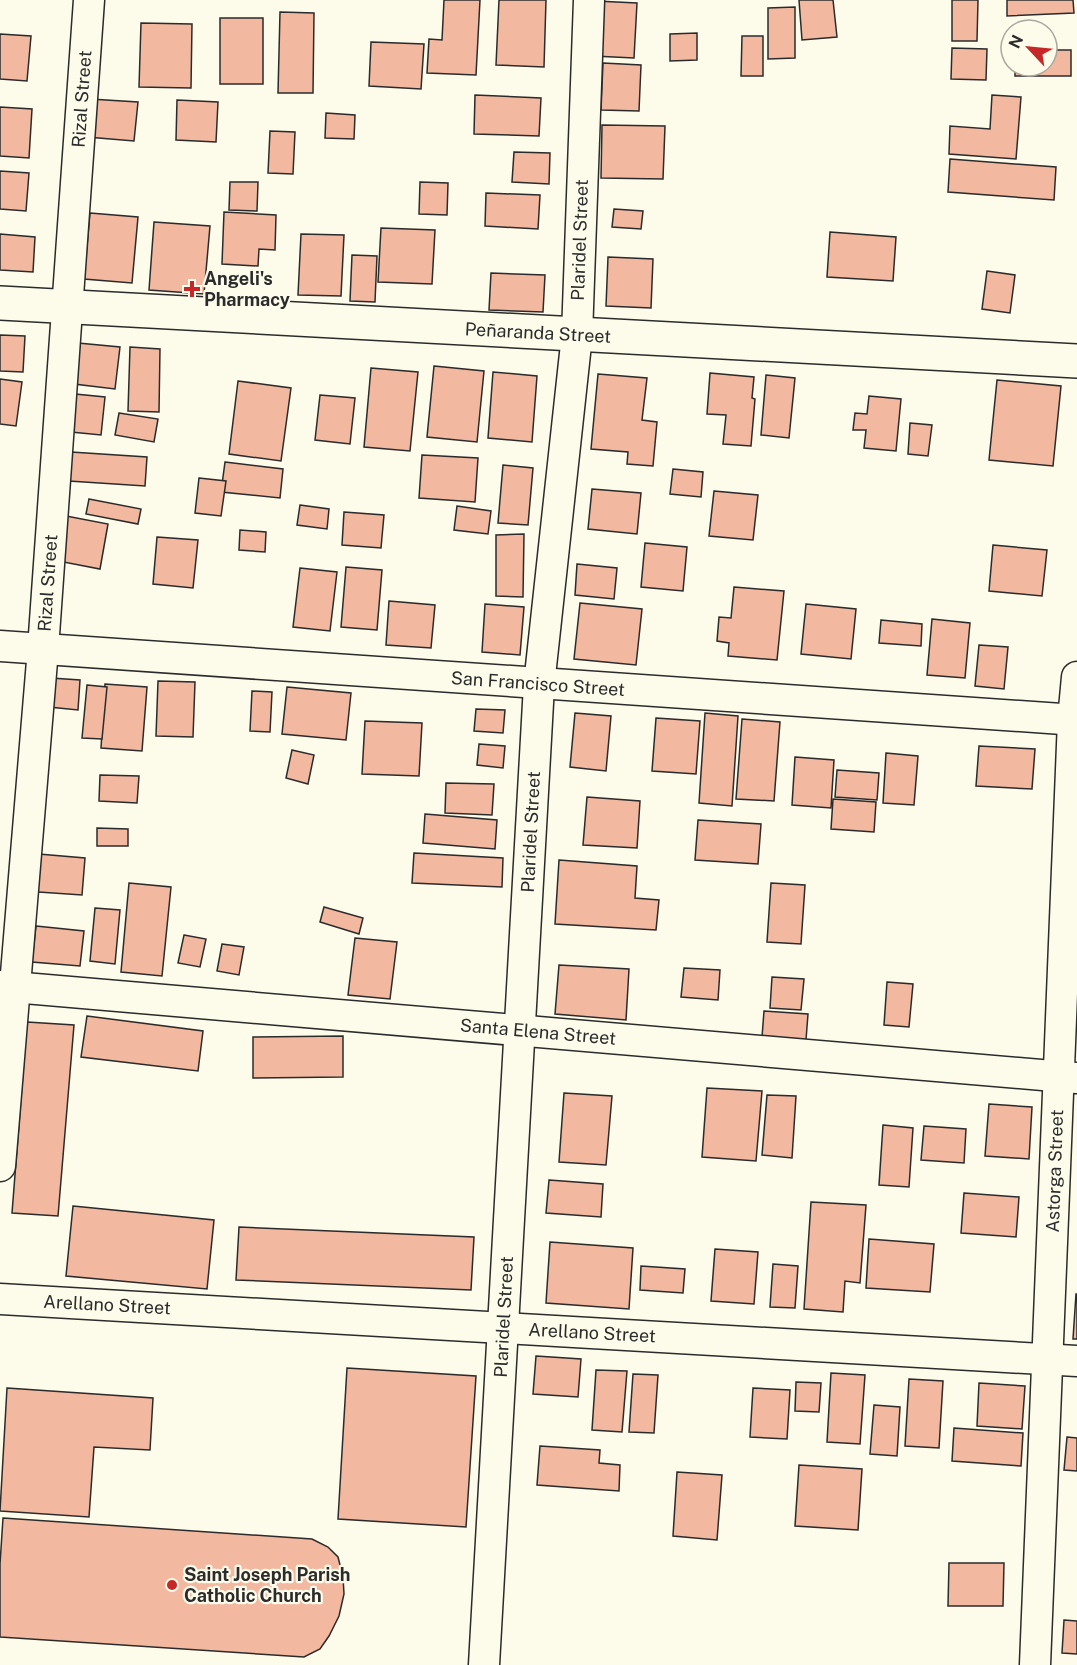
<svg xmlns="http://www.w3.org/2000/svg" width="1077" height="1665" viewBox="0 0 1077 1665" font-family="'Public Sans',sans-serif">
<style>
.building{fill:#f2b8a0;stroke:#2b2b2b;stroke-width:1.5}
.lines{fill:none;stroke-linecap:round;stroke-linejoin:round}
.minor-casing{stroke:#2b2b2b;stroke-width:33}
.tertiary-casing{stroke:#2b2b2b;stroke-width:36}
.minor{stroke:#fdfbea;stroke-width:30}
.tertiary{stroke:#fdfbea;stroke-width:33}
.poi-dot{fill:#c62828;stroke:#fdfbea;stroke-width:2}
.labels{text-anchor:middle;stroke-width:4.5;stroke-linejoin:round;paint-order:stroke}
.street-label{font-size:18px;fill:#2b2b2b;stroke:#fdfbea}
.poi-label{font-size:18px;font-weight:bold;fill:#2b2b2b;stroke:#fdfbea;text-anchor:start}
</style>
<rect width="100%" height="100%" fill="#fdfbea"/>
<g class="building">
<path d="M444,0H480L476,75L427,73L429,39L442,40Z"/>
<path d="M499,0H546L544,67L496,65Z"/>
<path d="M799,0H833L837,37L802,40Z"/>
<path d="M952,0H978L977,41H952Z"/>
<path d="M1007,0H1073L1074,13L1007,16Z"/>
<path d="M596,1L637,3L634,58L593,56Z"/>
<path d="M795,7V58L768,59V8Z"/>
<path d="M280,12L314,13L313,93H278Z"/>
<rect x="220" y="18" width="43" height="66"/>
<path d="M141,23L192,24L191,88L139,87Z"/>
<path d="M697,33V60L670,61V34Z"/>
<path d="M0,34L31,36L27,81L0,79Z"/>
<path d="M742,36H763V76H741Z"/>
<path d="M371,42L424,44L421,89L369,86Z"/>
<path d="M952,48L987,49L986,80L951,79Z"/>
<path d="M1047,50H1071V76H1015V66H1047Z"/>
<path d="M603,63L641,65L639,111L601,110Z"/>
<path d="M475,95L541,98L539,136L474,134Z"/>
<path d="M992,95L1021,97L1016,159L949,154L950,126L990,129Z"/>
<path d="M90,99L138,102L134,141L87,137Z"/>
<path d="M177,100L218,102L216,142L176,140Z"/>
<path d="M0,107L32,109L29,158L0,156Z"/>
<path d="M326,113L355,115L354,139L325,138Z"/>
<path d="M602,125L665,126L663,179L601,178Z"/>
<path d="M270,131L295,132L293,174L268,173Z"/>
<path d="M514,152L550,153L549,184L512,182Z"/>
<path d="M950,159L1056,167L1054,200L948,192Z"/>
<path d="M0,171L29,173L26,211L0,209Z"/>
<path d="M230,182H258L257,211L229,210Z"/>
<path d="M420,182L448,183L447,215L419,214Z"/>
<path d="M486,193L540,195L538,229L485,226Z"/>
<path d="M614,209L643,211L641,229L612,227Z"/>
<path d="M224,212L276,215L275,250L259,249L258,266L222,264Z"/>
<path d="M90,213L138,217L132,283L84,279Z"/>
<path d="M154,222L210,226L204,294L149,290Z"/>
<path d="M381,228L435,230L432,284L378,282Z"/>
<path d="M830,232L896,237L893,281L827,277Z"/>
<path d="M0,234L35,237L33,272L0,270Z"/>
<path d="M301,234L344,235L341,296L298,295Z"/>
<path d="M352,255L377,256L375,302L350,301Z"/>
<path d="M608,257L653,259L651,308L606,306Z"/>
<path d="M987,271L1015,275L1010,313L982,309Z"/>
<path d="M491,273L545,275L543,312L489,310Z"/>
<path d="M0,335L25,336L23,372L0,371Z"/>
<path d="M78,343L120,347L115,389L74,384Z"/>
<path d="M130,347L160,349L159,412L128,411Z"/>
<path d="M434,366L484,371L477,442L427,437Z"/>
<path d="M371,368L418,372L410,451L364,447Z"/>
<path d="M493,372L537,376L532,442L488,438Z"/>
<path d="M710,373L754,377L752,398L755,399L751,446L723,444L726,415L707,414Z"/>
<path d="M598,374L647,378L642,420L657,422L653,466L627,464L628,452L591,449Z"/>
<path d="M766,375L795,378L789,438L761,435Z"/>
<path d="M0,379L22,382L16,426L0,424Z"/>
<path d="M997,380L1061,386L1053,466L989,460Z"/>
<path d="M238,381L291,388L281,461L229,454Z"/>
<path d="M65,393L105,397L101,435L61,431Z"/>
<path d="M320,395L355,398L350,444L315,440Z"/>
<path d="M869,396L901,399L896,451L864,448L866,430H853L855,413L867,414Z"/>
<path d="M119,413L158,419L154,442L115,435Z"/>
<path d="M910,423L932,425L928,456L908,454Z"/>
<path d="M71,452L147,457L145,486L69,481Z"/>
<path d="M422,455L478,458L475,502L419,498Z"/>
<path d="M225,462L283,469L280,498L221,492Z"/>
<path d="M503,465L533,468L528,525L498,523Z"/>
<path d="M673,469L703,472L701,497L670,494Z"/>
<path d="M199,478L226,481L221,516L195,513Z"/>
<path d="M592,489L641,493L637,534L588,529Z"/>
<path d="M714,491L758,495L753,540L709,536Z"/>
<path d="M89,499L141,509L138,524L86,514Z"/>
<path d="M300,505L329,509L327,529L297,525Z"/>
<path d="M457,506L491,511L488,534L454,530Z"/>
<path d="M344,512L384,515L381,548L342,545Z"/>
<path d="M61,515L108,524L100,569L53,560Z"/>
<path d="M240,530L266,532L265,552L239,550Z"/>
<path d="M524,534L523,597L496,596V535Z"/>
<path d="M157,537L198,540L193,588L153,584Z"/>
<path d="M645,543L687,547L683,591L641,587Z"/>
<path d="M993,545L1047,550L1042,596L989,591Z"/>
<path d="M577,564L617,568L614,599L575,595Z"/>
<path d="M346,567L382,570L377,630L341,627Z"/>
<path d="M300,568L337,572L330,631L293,627Z"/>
<path d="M734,587L784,591L777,660L728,656L729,643L717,641L719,617L731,618Z"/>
<path d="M389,601L435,605L431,648L386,645Z"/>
<path d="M580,603L642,609L636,665L574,659Z"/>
<path d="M485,604L524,607L520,655L482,652Z"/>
<path d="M806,604L856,609L851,659L801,654Z"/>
<path d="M932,619L970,623L965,678L927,675Z"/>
<path d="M881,620L922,624L921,646L879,643Z"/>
<path d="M979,645L1008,647L1004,689L975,686Z"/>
<path d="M51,678L80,680L78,710L49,707Z"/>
<path d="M158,681L195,682L193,737L156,736Z"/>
<path d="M105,684L147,687L142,751L101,748Z"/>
<path d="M87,685L107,687L102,739L82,738Z"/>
<path d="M287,687L351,693L346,740L282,734Z"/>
<path d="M252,691L272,692L270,732L250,731Z"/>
<path d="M476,709L505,710L503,733L474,731Z"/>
<path d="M575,713L611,716L606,771L570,767Z"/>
<path d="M705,713L738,716L732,806L699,803Z"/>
<path d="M656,718L700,721L696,774L652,771Z"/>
<path d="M742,719L780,722L774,801L736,799Z"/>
<path d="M365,721L422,723L419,776L362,774Z"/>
<path d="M479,744L505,746L503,768L477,765Z"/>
<path d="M979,746L1035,749L1032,789L976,786Z"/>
<path d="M292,750L314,755L308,784L286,778Z"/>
<path d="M886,753L918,756L914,805L883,803Z"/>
<path d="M795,757L834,760L831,808L792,805Z"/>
<path d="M837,770L879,773L877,800L835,797Z"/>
<path d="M100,775L139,776L137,803L99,801Z"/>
<path d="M446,783L494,784L492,815L445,813Z"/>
<path d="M587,797L640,801L637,848L583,845Z"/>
<path d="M833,799L876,802L874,832L831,829Z"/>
<path d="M425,814L497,820L495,849L423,843Z"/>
<path d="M698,820L761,824L758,864L695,860Z"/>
<path d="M97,828L128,829V846H97Z"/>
<path d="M27,853L85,858L82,895L24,891Z"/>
<path d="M414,853L503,858L502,887L412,883Z"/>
<path d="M559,860L637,866L635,898L659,900L656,930L555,924Z"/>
<path d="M129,883L171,887L162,976L121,972Z"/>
<path d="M771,883L805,885L801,944L767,942Z"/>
<path d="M324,907L363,918L359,934L320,922Z"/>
<path d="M95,908L120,910L115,964L90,961Z"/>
<path d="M36,926L84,931L80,966L32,962Z"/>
<path d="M184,935L206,939L200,967L178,963Z"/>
<path d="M355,938L397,942L390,999L348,995Z"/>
<path d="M222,944L244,947L239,975L217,971Z"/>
<path d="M559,965L629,969L626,1020L555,1014Z"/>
<path d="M684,968L720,970L718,1000L681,997Z"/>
<path d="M772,977L804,979L801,1010L770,1008Z"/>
<path d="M887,982L913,984L909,1027L884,1025Z"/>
<path d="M764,1011L808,1014L806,1040L762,1037Z"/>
<path d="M87,1016L203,1031L198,1071L81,1057Z"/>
<path d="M27,1022L74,1025L58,1216L12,1213Z"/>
<path d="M343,1036V1077L253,1078V1037Z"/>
<path d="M707,1088L762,1091L756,1161L702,1157Z"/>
<path d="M564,1093L612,1096L606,1165L559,1162Z"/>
<path d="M767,1095L796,1096L792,1158L762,1155Z"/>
<path d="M989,1104L1032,1107L1029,1159L985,1156Z"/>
<path d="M883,1125L913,1128L909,1187L879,1185Z"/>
<path d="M924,1126L966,1129L964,1163L921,1160Z"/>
<path d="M549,1180L603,1184L601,1217L546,1213Z"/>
<path d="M964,1193L1019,1197L1016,1237L961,1233Z"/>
<path d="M811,1202L866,1205L860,1283L845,1281L843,1312L804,1309Z"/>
<path d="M73,1206L214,1220L207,1289L66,1276Z"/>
<path d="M239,1227L474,1237L471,1290L236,1280Z"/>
<path d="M869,1239L934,1244L930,1292L866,1288Z"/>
<path d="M550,1242L633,1248L629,1309L546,1303Z"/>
<path d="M715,1249L758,1252L754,1304L711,1301Z"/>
<path d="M773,1264L798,1266L795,1308L770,1307Z"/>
<path d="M641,1266L685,1269L683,1293L640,1290Z"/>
<path d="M1076,1294H1077V1339H1073Z"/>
<path d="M536,1356L581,1359L578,1397L533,1394Z"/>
<path d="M347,1368L476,1376L466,1527L338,1519Z"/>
<path d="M596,1370L627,1371L622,1432L592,1430Z"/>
<path d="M831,1373L865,1375L860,1444L827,1442Z"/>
<path d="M633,1374L658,1375L654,1433L629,1432Z"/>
<path d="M909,1379L943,1381L939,1448L905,1446Z"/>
<path d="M796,1382L821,1383L819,1412L795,1411Z"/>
<path d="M979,1383L1025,1386L1022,1429L977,1426Z"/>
<path d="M7,1388L153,1398L150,1450L94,1447L89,1517L0,1511Z"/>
<path d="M753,1388L790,1390L787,1439L750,1437Z"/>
<path d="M874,1405L900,1407L897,1456L870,1454Z"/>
<path d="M954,1428L1023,1433L1021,1466L952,1461Z"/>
<path d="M1067,1437L1077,1438V1471L1064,1470Z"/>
<path d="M540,1446L600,1450L599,1463L620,1465L619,1491L537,1485Z"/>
<path d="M799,1465L862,1469L858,1530L795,1526Z"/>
<path d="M677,1472L722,1475L717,1540L673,1536Z"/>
<path d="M3,1518L312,1539L328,1547L338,1557L343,1577L344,1594L339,1616L329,1636L320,1649L304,1657L0,1637V1564Z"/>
<path d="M949,1563H1004L1003,1606H948Z"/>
<path d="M1064,1620L1077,1621V1654L1062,1653Z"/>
</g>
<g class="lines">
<g class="minor-casing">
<g id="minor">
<path d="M0,646L1077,720"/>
<path d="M0,986L1077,1078"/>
<path d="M0,1166L43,649L89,0"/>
<path d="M0,1299L1077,1361"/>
<path d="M484,1665L539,685L577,335L589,0"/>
<path d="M1035,1665L1073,720L1077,677"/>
</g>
</g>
<g class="tertiary-casing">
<path id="tertiary" d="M0,303L1077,361"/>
</g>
<use href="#minor" class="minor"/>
<use href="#tertiary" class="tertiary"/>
</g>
<g class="poi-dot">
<path d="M189 280h6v6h6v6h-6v6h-6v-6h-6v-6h6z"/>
<circle cx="172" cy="1585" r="6"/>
</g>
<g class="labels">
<g class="street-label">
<text transform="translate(82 99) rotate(-86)" y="6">Rizal Street</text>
<text transform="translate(580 240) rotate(-88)" y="6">Plaridel Street</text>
<text transform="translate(538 333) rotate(3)" y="6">Peñaranda Street</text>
<text transform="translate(48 583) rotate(-86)" y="6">Rizal Street</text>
<text transform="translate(538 684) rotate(4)" y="6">San Francisco Street</text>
<text transform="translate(531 832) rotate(-87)" y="6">Plaridel Street</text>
<text transform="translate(538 1032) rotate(5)" y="6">Santa Elena Street</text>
<text transform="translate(1055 1171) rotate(-88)" y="6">Astorga Street</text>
<text transform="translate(107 1305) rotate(3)" y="6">Arellano Street</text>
<text transform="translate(504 1317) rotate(-87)" y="6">Plaridel Street</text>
<text transform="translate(592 1333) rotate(3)" y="6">Arellano Street</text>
</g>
<g class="poi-label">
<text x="204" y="285">Angeli's<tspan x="204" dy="21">Pharmacy</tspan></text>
<text x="184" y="1581">Saint Joseph Parish<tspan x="184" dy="21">Catholic Church</tspan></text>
</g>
</g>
<g transform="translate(1029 48) rotate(296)"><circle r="28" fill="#fdfbea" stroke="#a9a89e" stroke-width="1.5"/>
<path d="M0-4.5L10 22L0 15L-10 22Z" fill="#c62828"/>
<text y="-9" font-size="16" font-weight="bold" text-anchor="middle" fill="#2b2b2b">N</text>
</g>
</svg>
